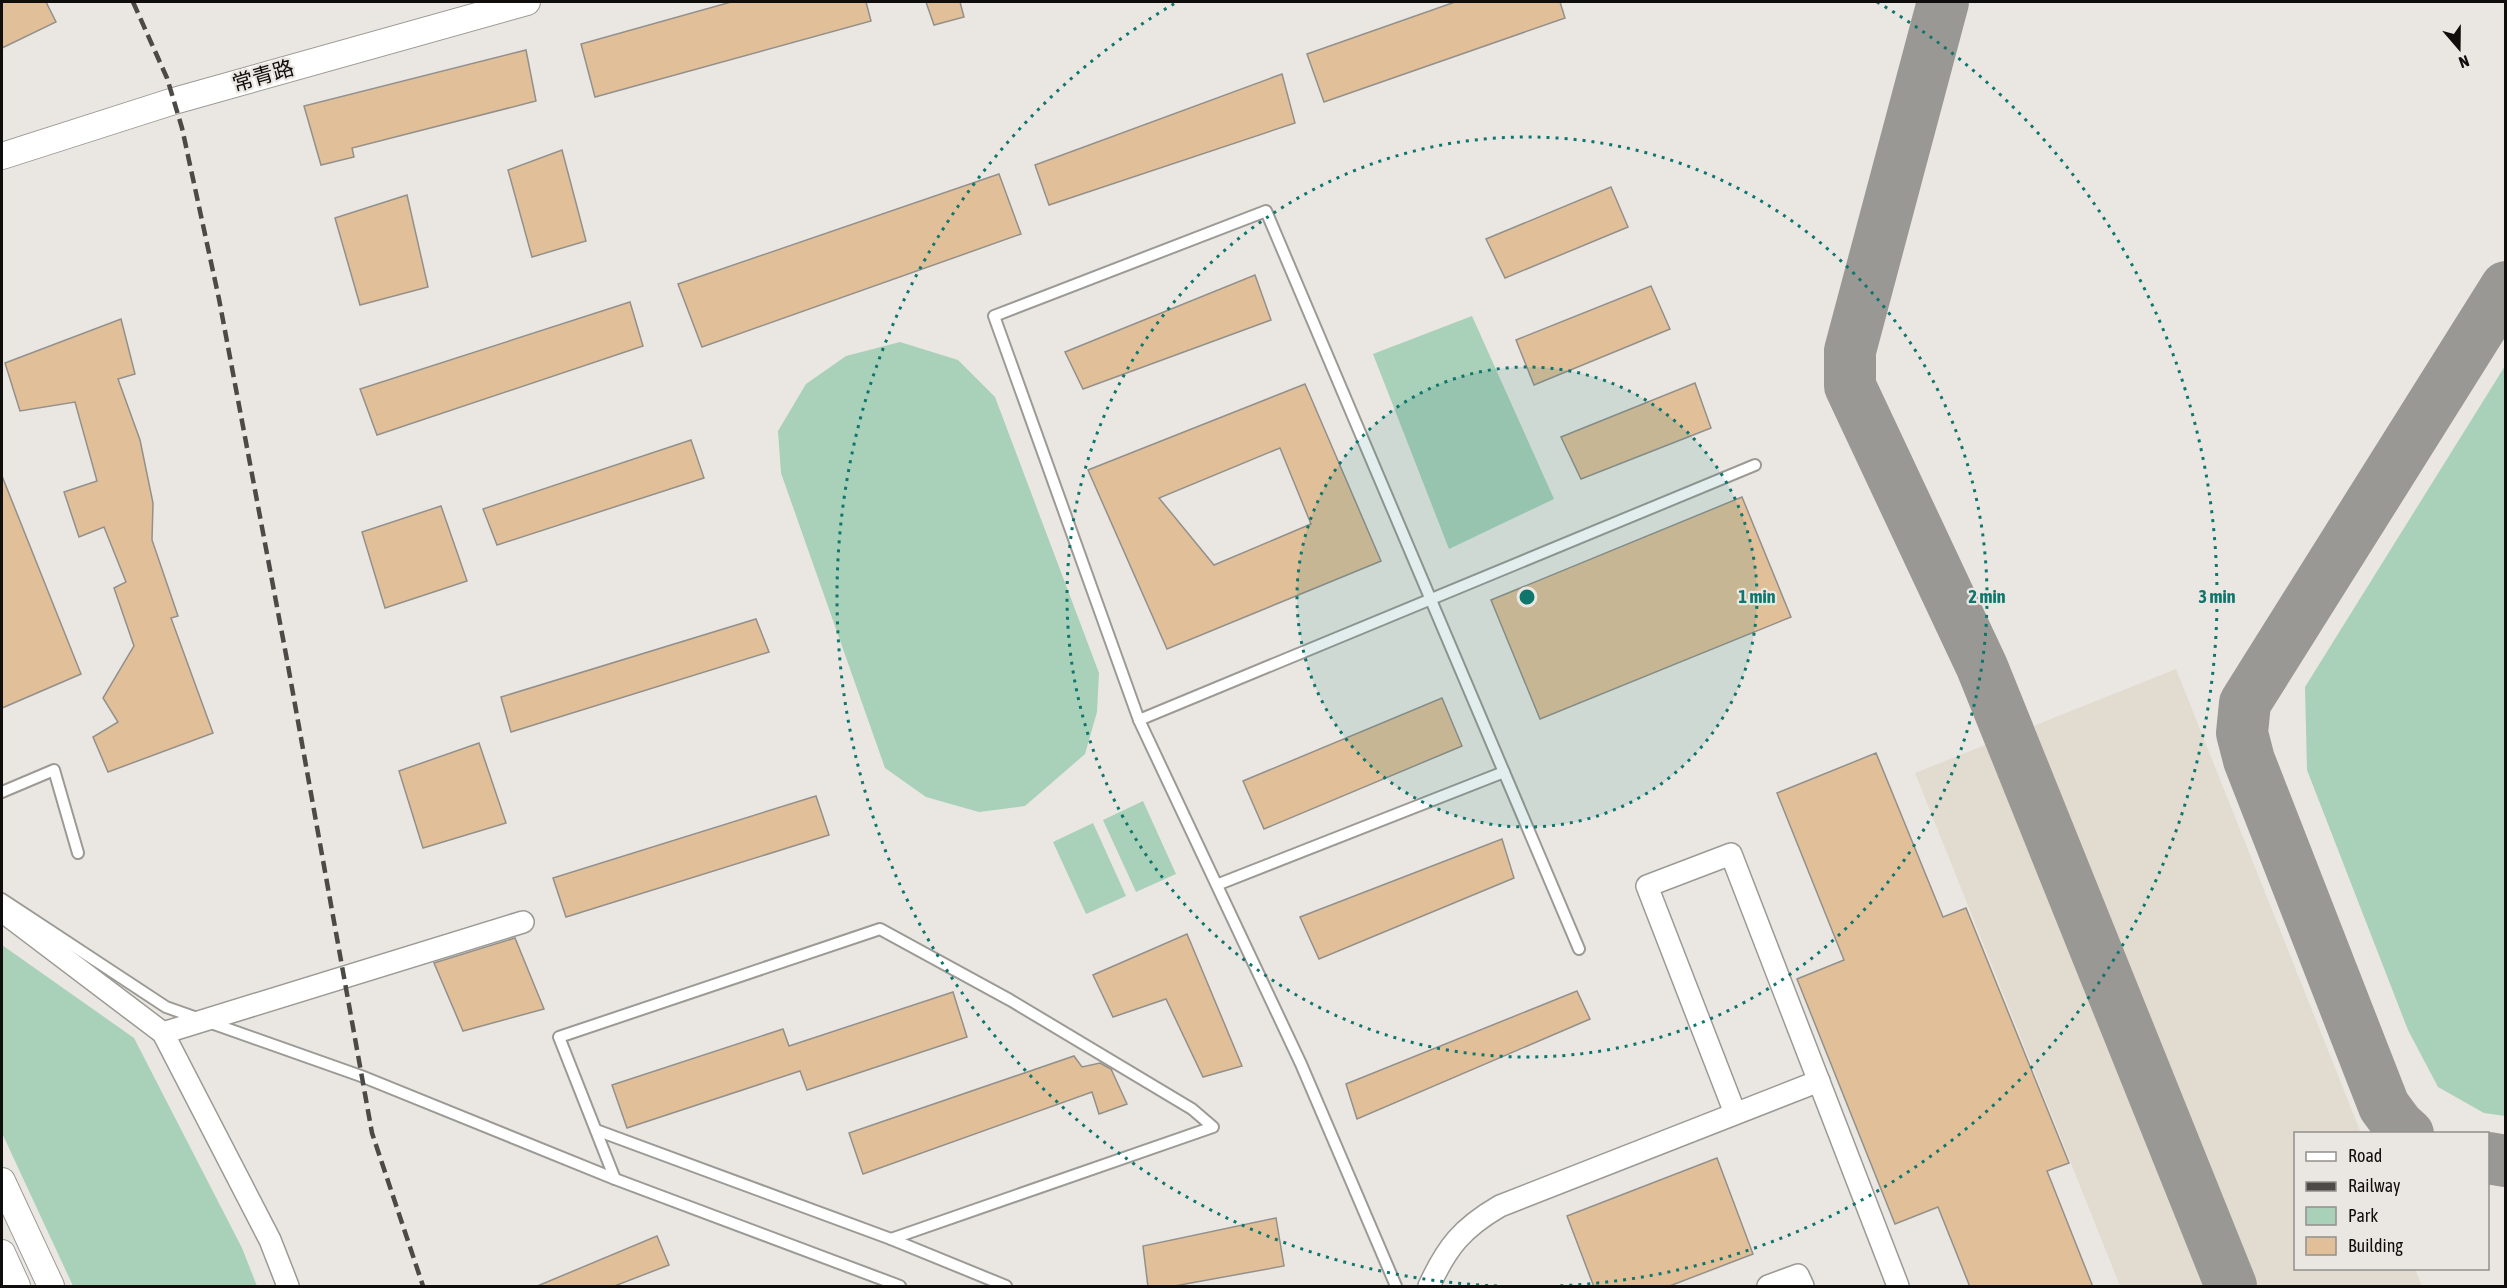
<svg xmlns="http://www.w3.org/2000/svg" width="2507" height="1288" viewBox="0 0 2507 1288" font-family="'Asap Condensed','Noto Sans SC',sans-serif">
<style>
.built{fill:#e1dccf}
.green{fill:#a9d0b8}
.lines{fill:none;stroke-linecap:round;stroke-linejoin:round}
.taxiway{stroke:#9a9894;stroke-width:52}
.building{fill:#e1c099;stroke:#93908b;stroke-width:1.5;fill-rule:evenodd}
.service-casing{stroke:#9c9a95;stroke-width:14}
.minor-casing{stroke:#9c9a95;stroke-width:24}
.tertiary-casing{stroke:#9c9a95;stroke-width:28}
.service{stroke:#fff;stroke-width:10}
.minor{stroke:#fff;stroke-width:21}
.tertiary{stroke:#fff;stroke-width:26}
.rail{stroke:#4b4a47;stroke-width:4.5;stroke-dasharray:12 6;stroke-linecap:butt}
.ring{fill:none;stroke:#0f766e;stroke-width:3;stroke-dasharray:3 6}
.labels{text-anchor:middle;stroke-width:4.5;stroke-linejoin:round;paint-order:stroke}
.street-label{font-size:21px;fill:#0f0e0c;stroke:#eae7e2}
.centre{fill:#0f766e;stroke:#eae7e2;stroke-width:3}
.ring-label{font-size:18px;text-anchor:middle;font-weight:bold;fill:#0f766e;stroke:#eae7e2;stroke-width:4.5;stroke-linejoin:round;paint-order:stroke}
</style>
<rect width="100%" height="100%" fill="#eae7e2"/>
<path class="built" d="M2176,669L2361,1133L2296,1134V1268L2415,1269L2422,1286H2120L1915,773Z"/>
<g class="green">
<path d="M1472,316L1554,499L1449,549L1373,354Z"/>
<path d="M900,342L958,360L995,397L1099,673L1097,712L1085,754L1025,806L979,812L926,797L885,768L781,473L778,431L806,384L846,356Z"/>
<path d="M2505,366L2506,1116H2505L2484,1113L2438,1087L2408,1030L2307,770L2305,687Z"/>
<path d="M1143,801L1176,874L1136,892L1103,820Z"/>
<path d="M1093,823L1126,896L1086,914L1053,842Z"/>
<path d="M2,945L134,1038L242,1248L257,1286H73L2,1133Z"/>
</g>
<g class="lines">
<g class="taxiway">
<path d="M1943,2L1850,351V386L1982,667L2231,1286"/>
<path d="M2408,1134L2398,1125L2384,1106L2249,760L2242,733L2245,703L2506,287"/>
<path d="M2488,1158L2506,1161"/>
</g>
</g>
<g class="building">
<path d="M2,2H46L56,22L2,48Z"/>
<path d="M731,2H866L871,21L595,97L581,44Z"/>
<path d="M926,2H960L964,17L934,25Z"/>
<path d="M1455,2H1560L1565,18L1324,102L1307,54Z"/>
<path d="M526,50L536,101L352,148L354,157L321,165L304,106Z"/>
<path d="M1282,74L1295,123L1049,205L1035,165Z"/>
<path d="M562,150L586,241L532,257L508,170Z"/>
<path d="M999,174L1021,234L702,347L678,284Z"/>
<path d="M1611,187L1628,227L1505,278L1486,239Z"/>
<path d="M407,195L428,287L360,305L335,218Z"/>
<path d="M1255,275L1271,320L1083,389L1065,352Z"/>
<path d="M1651,286L1670,329L1534,385L1516,340Z"/>
<path d="M630,302L643,346L377,435L360,389Z"/>
<path d="M121,319L135,374L118,379L140,440L153,503L152,540L178,616L171,618L213,733L108,772L93,737L118,722L103,698L134,646L114,588L126,582L104,527L79,537L64,492L97,481L75,402L20,411L5,363Z"/>
<path d="M1695,383L1711,428L1581,479L1561,437Z"/>
<path d="M1305,384L1381,561L1167,649L1088,470ZM1280,448L1311,524L1214,565L1159,498Z"/>
<path d="M691,440L704,478L497,545L483,509Z"/>
<path d="M2,476L81,674L2,708Z"/>
<path d="M1742,497L1791,617L1540,719L1491,600Z"/>
<path d="M441,506L467,581L385,608L362,532Z"/>
<path d="M756,619L769,652L511,732L501,697Z"/>
<path d="M1442,698L1462,746L1264,829L1243,781Z"/>
<path d="M479,743L506,823L423,848L399,771Z"/>
<path d="M1876,753L1943,917L1966,908L2069,1163L2047,1171L2093,1287H1970L1938,1207L1895,1224L1797,979L1844,960L1777,793Z"/>
<path d="M816,796L829,835L566,917L553,878Z"/>
<path d="M1502,839L1514,878L1319,959L1300,917Z"/>
<path d="M1187,934L1242,1066L1203,1077L1166,999L1113,1017L1093,975Z"/>
<path d="M515,938L544,1009L463,1031L434,963Z"/>
<path d="M1577,991L1590,1019L1357,1119L1346,1084Z"/>
<path d="M953,992L967,1037L807,1090L800,1071L627,1128L612,1085L783,1029L789,1046Z"/>
<path d="M1074,1056L1082,1067L1100,1063L1111,1069L1127,1104L1099,1114L1092,1092L863,1174L849,1133Z"/>
<path d="M1717,1158L1753,1254L1667,1287H1594L1567,1216Z"/>
<path d="M1276,1218L1284,1266L1169,1287H1148L1143,1246Z"/>
<path d="M657,1236L669,1265L612,1287H535Z"/>
</g>
<g class="lines">
<g class="service-casing">
<g id="service">
<path d="M1139,720L1755,465"/>
<path d="M2,792L54,770L78,853"/>
<path d="M1219,884L1504,772"/>
<path d="M2,899L166,1007L361,1076L615,1179L900,1286"/>
<path d="M596,1130L891,1239"/>
<path d="M615,1179L559,1037L880,929L1010,1000L1192,1109L1213,1127L891,1239L1006,1286"/>
<path d="M1396,1286L1301,1064L1139,720L994,316L1266,211L1579,949"/>
</g>
</g>
<g class="minor-casing">
<g id="minor">
<path d="M2,911L163,1033L270,1240L288,1286"/>
<path d="M163,1033L523,922"/>
<path d="M1735,1113L1647,886L1731,854L1898,1286"/>
<path d="M1429,1286C1447,1247 1462,1228 1500,1206L1819,1081"/>
<path d="M1768,1286L1798,1275L1803,1286"/>
</g>
</g>
<g class="tertiary-casing">
<g id="tertiary">
<path d="M2,156L174,101L527,2"/>
<path d="M2,1181L51,1286"/>
<path d="M2,1253L17,1286"/>
</g>
</g>
<use href="#service" class="service"/>
<use href="#minor" class="minor"/>
<use href="#tertiary" class="tertiary"/>
<path class="rail" d="M133,2L167,78L182,128L219,299L287,660L372,1133L423,1286"/>
</g>
<circle cx="1527" cy="597" r="230" fill="#0f766e" fill-opacity=".12"/>
<g class="ring">
<circle cx="1527" cy="597" r="230"/>
<circle cx="1527" cy="597" r="460"/>
<path d="M1497 1286A690 690 0 0 1 1177 2M1877 2A690 690 0 0 1 1557 1286"/>
</g>
<g class="labels">
<g class="street-label">
<text transform="translate(263 76) rotate(-16)" y="7">常青路</text>
</g>
</g>
<circle cx="1527" cy="597" r="9" class="centre"/>
<g class="ring-label">
<text x="1757" y="603">1 min</text>
<text x="1987" y="603">2 min</text>
<text x="2217" y="603">3 min</text>
</g>
<rect width="2507" height="1288" fill="none" stroke="#0f0e0c" stroke-width="6"/>
<rect x="2294" y="1132" width="195" height="138" fill="#eae7e2" stroke="#92908c" stroke-width="1.5"/>
<rect x="2306" y="1152" width="30" height="9" fill="#ffffff" stroke="#92908c" stroke-width="1.5"/>
<text x="2348" y="1162" font-size="18" fill="#0f0e0c">Road</text>
<rect x="2306" y="1182" width="30" height="9" fill="#4b4a47" stroke="#92908c" stroke-width="1.5"/>
<text x="2348" y="1192" font-size="18" fill="#0f0e0c">Railway</text>
<rect x="2306" y="1207" width="30" height="18" fill="#a9d0b8" stroke="#92908c" stroke-width="1.5"/>
<text x="2348" y="1222" font-size="18" fill="#0f0e0c">Park</text>
<rect x="2306" y="1237" width="30" height="18" fill="#e1c099" stroke="#92908c" stroke-width="1.5"/>
<text x="2348" y="1252" font-size="18" fill="#0f0e0c">Building</text>
<g transform="translate(2459 48) rotate(160)" stroke="#eae7e2" stroke-width="4.5" paint-order="stroke">
<path d="M0-4.5L10 22L0 15L-10 22Z" fill="#0f0e0c"/>
<text y="-9" font-size="16" font-weight="bold" text-anchor="middle" fill="#0f0e0c">N</text>
</g>
</svg>
